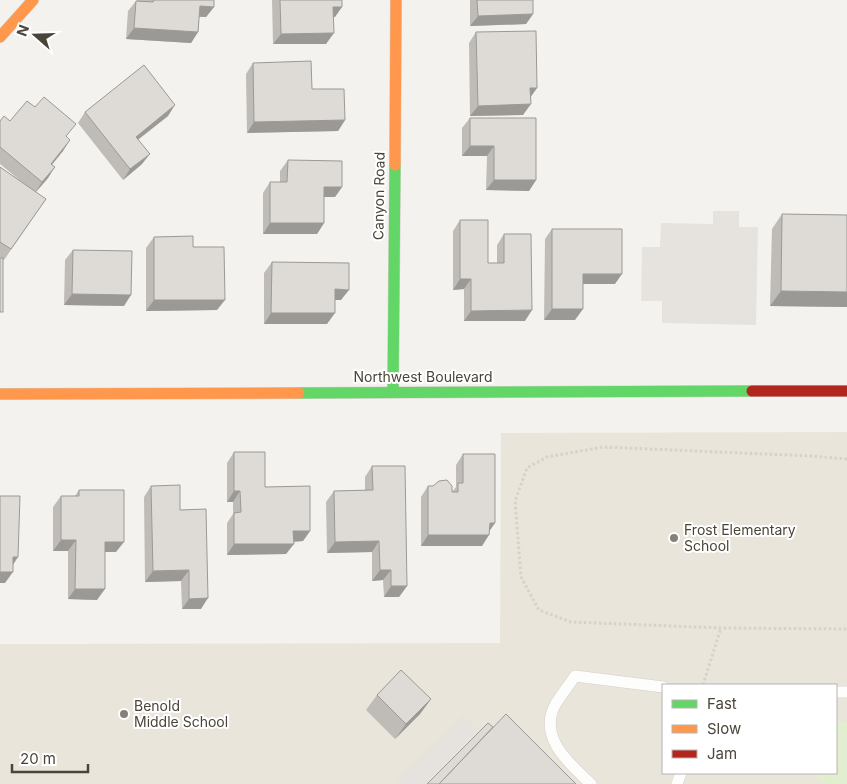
<svg xmlns="http://www.w3.org/2000/svg" width="847" height="784" viewBox="0 0 847 784" font-family="Inter,sans-serif">
<style>
.education{fill:#eae5da;fill-rule:evenodd}
.green{fill:#e1eecf}
.parking{fill:#e6e3df}
.lines{fill:none;stroke-linecap:round;stroke-linejoin:round}
.lane-casing{stroke:#d2d0cb;stroke-width:12}
.fast-casing{stroke:#d3cfc5;stroke-width:12}
.slow-casing{stroke:#d3cfc5;stroke-width:12}
.jam-casing{stroke:#d3cfc5;stroke-width:12}
.path{stroke:#d3d2cc;stroke-width:3;stroke-dasharray:2.5 2.5;stroke-linecap:butt}
.lane{stroke:#fdfdfc;stroke-width:11}
.fast{stroke:#63d668;stroke-width:11}
.slow{stroke:#ff974d;stroke-width:11}
.jam{stroke:#b3261e;stroke-width:11}
.wall{fill:#bfbcb8}
.shaded-wall{fill:#9b9996}
.building{fill:#dedbd6;stroke:#9b9996}
.poi-dot{fill:#868178;stroke:#fff;stroke-width:2}
.labels{text-anchor:middle;stroke-width:4;stroke-linejoin:round;paint-order:stroke}
.street-label{font-size:14px;fill:#4b4439;stroke:#fff}
.poi-label{font-size:14px;fill:#4b4439;stroke:#fff;text-anchor:start}
</style>
<rect width="100%" height="100%" fill="#f4f2ee"/>
<path class="education" d="M847,432V784H0V644L500,643L501,433ZM663,685H836V773H663Z"/>
<path class="green" d="M836,722H847V784L821,783L814,773H836Z"/>
<g class="parking">
<path d="M713,211H739V227H758L756,325L662,323V301H641L642,247H660L661,223L713,224Z"/>
<path d="M463,715L478,730L425,784H400L396,780Z"/>
</g>
<g class="lines">
<g class="lane-casing">
<g id="lane">
<path d="M836,692H847"/>
<path d="M591,784C570,764 538,738 555,705C561,695 569,685 575,676L663,687"/>
<path d="M677,784L681,773"/>
</g>
</g>
<g class="fast-casing">
<g id="fast">
<path d="M393,392L395,165"/>
<path d="M299,393L752,391"/>
</g>
</g>
<g class="slow-casing">
<g id="slow">
<path d="M0,37L33,0"/>
<path d="M395,165L396,0"/>
<path d="M0,394L299,393"/>
</g>
</g>
<g class="jam-casing">
<path id="jam" d="M752,391H847"/>
</g>
<g class="path">
<path d="M847,459L811,456L603,447L547,457L527,468L515,501L521,577L539,610L571,622L721,628L847,629"/>
<path d="M703,685L721,628"/>
</g>
<use href="#lane" class="lane"/>
<use href="#fast" class="fast"/>
<use href="#slow" class="slow"/>
<use href="#jam" class="jam"/>
</g>
<g class="wall">
<path d="M137,0H214V7L206,17H199L198,32L191,43L126,39L128,11L136,1H137Z"/>
<path d="M272,0H342L335,17H333L326,44H273Z"/>
<path d="M470,0H533V14L526,24L470,26Z"/>
<path d="M476,32L537,88L530,97L523,115L470,116L469,43Z"/>
<path d="M253,63L312,89L345,120L338,131L247,133L246,74Z"/>
<path d="M85,112L168,116L138,140L142,164L123,180L78,123Z"/>
<path d="M470,118L536,180L529,191L486,190L487,156H462V128Z"/>
<path d="M0,121H10L66,137L63,151L52,165L48,178L36,192L46,199L4,260L0,257V167L22,182L0,164Z"/>
<path d="M288,160L342,187L335,197H324V223L317,234H263V193L270,182H280V171Z"/>
<path d="M782,214L847,215V307L770,306L772,229Z"/>
<path d="M460,220L488,263H497V245L504,234L525,321H464V289L453,290V231Z"/>
<path d="M552,229L615,284H583L575,320H544L545,239Z"/>
<path d="M154,237L193,247L217,310L146,311V248Z"/>
<path d="M73,250L124,306L64,305L65,260Z"/>
<path d="M272,262L341,300H335L327,324H264V273Z"/>
<path d="M234,452L265,487L310,531L303,541L294,542L286,554L227,555V523L233,514V502H227V463Z"/>
<path d="M463,454L489,532L482,546H421V497L428,486L452,492L456,487V465Z"/>
<path d="M372,466L407,586L399,597H384L383,580L372,581V552L327,553L326,502L334,491L365,490V477Z"/>
<path d="M151,486L180,510L201,609H182L181,581L145,582L144,497Z"/>
<path d="M79,490L116,552H105L97,600L68,599V551H53V507L61,496H75Z"/>
<path d="M377,695L431,699L420,714L395,739L366,710Z"/>
</g>
<g class="shaded-wall">
<path d="M200,6L214,7L206,17L192,16Z"/>
<path d="M333,7H342L335,17H326Z"/>
<path d="M533,14L526,24L470,26L478,16Z"/>
<path d="M134,28L198,32L191,43L126,39Z"/>
<path d="M334,33L326,44H273L281,34Z"/>
<path d="M530,88H537L530,98Z"/>
<path d="M531,104L523,115L470,116L478,106Z"/>
<path d="M175,105L168,116L128,147L136,137Z"/>
<path d="M345,120L338,131L247,133L254,122Z"/>
<path d="M70,140L63,151L43,175L51,164Z"/>
<path d="M470,146H494L487,156H462Z"/>
<path d="M150,154L142,164L123,180L130,169Z"/>
<path d="M55,167L48,178L35,193L42,182Z"/>
<path d="M494,180H536L529,191L486,190Z"/>
<path d="M324,187H342L335,197H317Z"/>
<path d="M270,223H324L317,234H263Z"/>
<path d="M583,274H622L615,284H575Z"/>
<path d="M460,279H471L464,289L453,290Z"/>
<path d="M335,289L349,290L341,300H328Z"/>
<path d="M781,291L847,292V307L770,306Z"/>
<path d="M72,294L131,295L124,306L64,305Z"/>
<path d="M154,300H225L217,310L146,311Z"/>
<path d="M552,309H583L575,320H544Z"/>
<path d="M532,310L525,321H464L471,311Z"/>
<path d="M271,313H335L327,324H264Z"/>
<path d="M234,491H240L233,502H227Z"/>
<path d="M490,523H495L488,533Z"/>
<path d="M293,531H310L303,541L286,542Z"/>
<path d="M428,535H489L482,546H421Z"/>
<path d="M61,540H76L68,551H53Z"/>
<path d="M379,541L372,552L327,553L335,542Z"/>
<path d="M105,542H124L116,552H97Z"/>
<path d="M234,544H294L286,554L227,555Z"/>
<path d="M13,557H18L11,568Z"/>
<path d="M189,570L181,581L145,582L153,571Z"/>
<path d="M380,570H391L383,580L372,581Z"/>
<path d="M0,572H13L5,583H0Z"/>
<path d="M391,586H407L399,597H384Z"/>
<path d="M75,589H105L97,600L68,599Z"/>
<path d="M208,598L201,609H182L189,599Z"/>
<path d="M431,699L420,714L395,739L406,724Z"/>
</g>
<g class="building">
<path d="M154,0H214V7L200,6L198,32L134,28L136,1L153,2Z"/>
<path d="M280,0H342V7H333L334,33L281,34Z"/>
<path d="M477,0H533V14L478,16Z"/>
<path d="M536,31L537,88H530L531,104L478,106L476,32Z"/>
<path d="M311,61L312,89H344L345,120L254,122L253,63Z"/>
<path d="M144,65L175,105L136,137L150,154L130,169L85,112Z"/>
<path d="M44,97L76,124L66,136L70,140L51,164L55,167L42,182L0,147V121L4,116L10,121L27,101L35,107Z"/>
<path d="M470,118H536V180H494V146H470Z"/>
<path d="M288,160L342,161V187H324V223H270V182H287Z"/>
<path d="M0,167L46,199L11,249L0,242Z"/>
<path d="M782,214L847,215V292L781,291Z"/>
<path d="M460,220H488V263H504V234H531L532,310L471,311V279H460Z"/>
<path d="M552,229H622V274H583V309H552Z"/>
<path d="M193,236V247H224L225,300H154V237Z"/>
<path d="M73,250L132,251L131,295L72,294Z"/>
<rect x="0" y="258" width="3" height="54"/>
<path d="M272,262L349,263V290L335,289V313H271Z"/>
<path d="M234,452H265V487L310,486V531H293L294,544H234V513L241,512L240,491H234Z"/>
<path d="M463,454H495V523H490L489,535H428V486H433L439,481L447,480L452,486V492H458V483H463Z"/>
<path d="M372,466H405L407,586H391V570H380L379,541L335,542L334,491L373,490Z"/>
<path d="M180,485V510L206,509L208,598L189,599V570L153,571L151,486Z"/>
<path d="M79,490H124V542H105V589H75L76,540H61V496H79Z"/>
<path d="M0,496H20L18,557H13V572H0Z"/>
<path d="M401,670L431,699L406,724L377,695Z"/>
<path d="M506,714L576,784H439Z"/>
<path d="M488,723L493,727L439,784H427Z"/>
</g>
<g class="poi-dot">
<circle cx="674" cy="538" r="5"/>
<circle cx="124" cy="714" r="5"/>
</g>
<g class="labels">
<g class="street-label">
<text transform="translate(379 196) rotate(-89)" y="5">Canyon Road</text>
<text x="423" y="382">Northwest Boulevard</text>
</g>
<g class="poi-label">
<text x="684" y="535">Frost Elementary<tspan x="684" dy="16">School</tspan></text>
<text x="134" y="711">Benold<tspan x="134" dy="16">Middle School</tspan></text>
</g>
</g>
<rect x="662" y="684" width="175" height="90" fill="#ffffff" stroke="#b7b4b0"/>
<rect x="672" y="700" width="25" height="8" fill="#63d668" stroke="#b7b4b0"/>
<text x="707" y="709" font-size="15" fill="#4b4439">Fast</text>
<rect x="672" y="725" width="25" height="8" fill="#ff974d" stroke="#b7b4b0"/>
<text x="707" y="734" font-size="15" fill="#4b4439">Slow</text>
<rect x="672" y="750" width="25" height="8" fill="#b3261e" stroke="#b7b4b0"/>
<text x="707" y="759" font-size="15" fill="#4b4439">Jam</text>
<g transform="translate(35 35) rotate(290)" stroke="#ffffff" stroke-width="4" paint-order="stroke">
<path d="M0-4L9 19L0 12L-9 19Z" fill="#4b4439"/>
<text y="-8" font-size="14" font-weight="bold" text-anchor="middle" fill="#4b4439">N</text>
</g>
<path d="M12 764v8h76v-8" fill="none" stroke="#4b4439" stroke-width="2.5"/>
<text x="20" y="764" font-size="15" fill="#4b4439" stroke="#ffffff" stroke-width="4" paint-order="stroke">20 m</text>
</svg>
